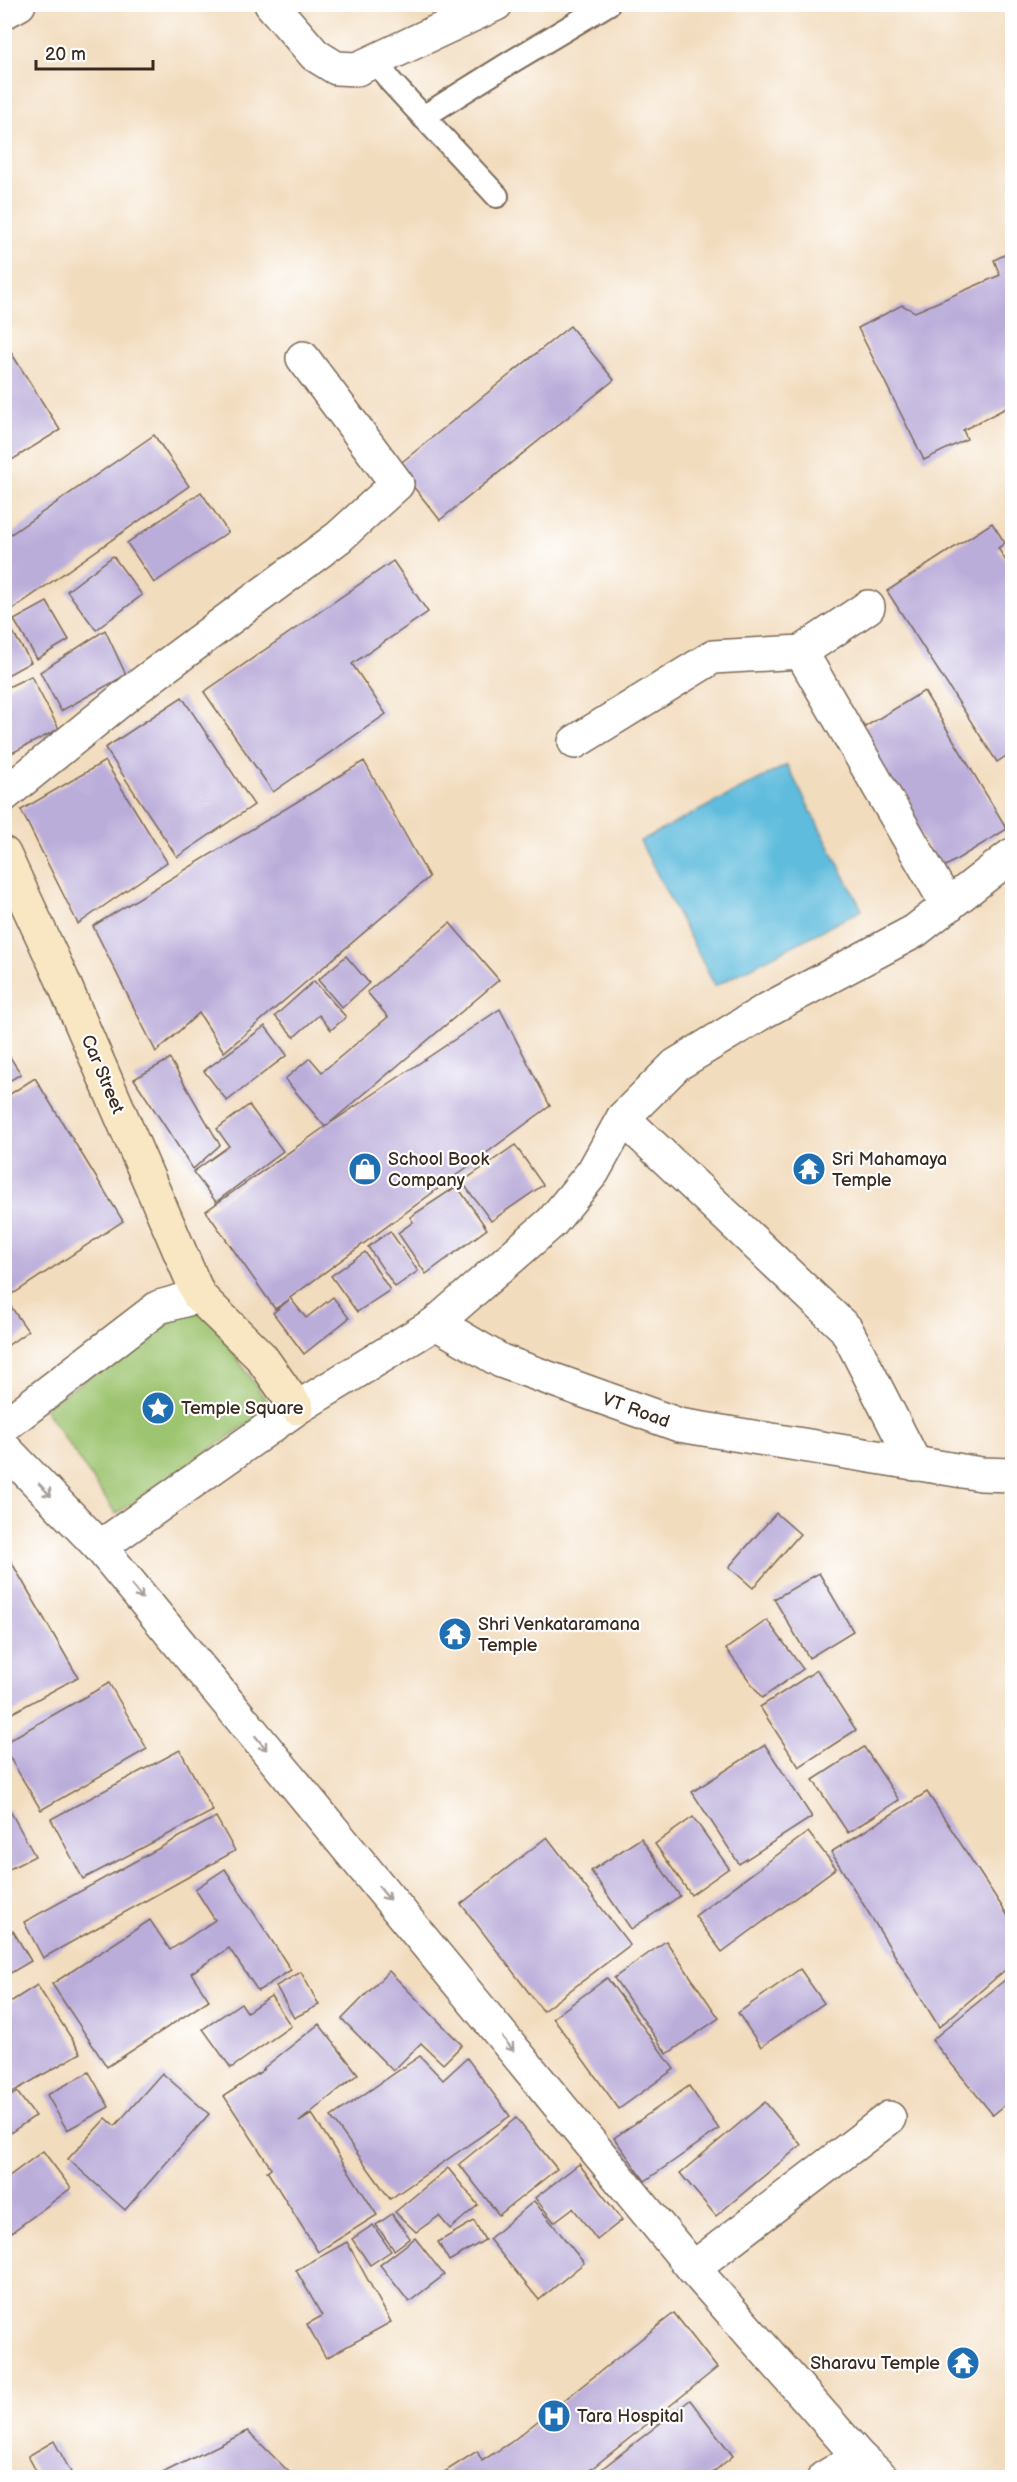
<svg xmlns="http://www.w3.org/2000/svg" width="1017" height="2482" viewBox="0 0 1017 2482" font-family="'Balsamiq Sans',sans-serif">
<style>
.green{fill:#9dc46f;stroke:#6c7746;stroke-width:1.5}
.water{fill:#5fbcdd;stroke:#4d737e;stroke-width:1.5}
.building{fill:#bbadda}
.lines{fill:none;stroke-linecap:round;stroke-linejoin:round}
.service-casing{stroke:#7b6856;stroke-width:26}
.minor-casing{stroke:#7b6856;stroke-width:36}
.tertiary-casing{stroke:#7b6856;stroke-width:36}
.secondary-casing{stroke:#7b6856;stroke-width:36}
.service{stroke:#fff;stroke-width:22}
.minor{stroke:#fff;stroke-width:33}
.tertiary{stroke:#fff;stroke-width:33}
.secondary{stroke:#f9e7c3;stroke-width:33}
.oneway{stroke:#a79f9a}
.labels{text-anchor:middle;stroke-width:4.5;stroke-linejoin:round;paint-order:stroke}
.street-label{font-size:18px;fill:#3b2a1e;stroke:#fff}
.poi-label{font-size:18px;fill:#3b2a1e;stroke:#fff;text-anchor:start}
</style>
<rect width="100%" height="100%" fill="#fff"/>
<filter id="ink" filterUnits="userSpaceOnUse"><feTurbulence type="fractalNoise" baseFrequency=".0167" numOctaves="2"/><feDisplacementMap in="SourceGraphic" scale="12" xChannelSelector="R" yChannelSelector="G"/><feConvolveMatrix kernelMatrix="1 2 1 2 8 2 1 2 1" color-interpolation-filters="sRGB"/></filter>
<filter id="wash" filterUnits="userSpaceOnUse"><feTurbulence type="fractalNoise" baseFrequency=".008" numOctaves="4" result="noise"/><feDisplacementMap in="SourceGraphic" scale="24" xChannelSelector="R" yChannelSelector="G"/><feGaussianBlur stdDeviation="1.35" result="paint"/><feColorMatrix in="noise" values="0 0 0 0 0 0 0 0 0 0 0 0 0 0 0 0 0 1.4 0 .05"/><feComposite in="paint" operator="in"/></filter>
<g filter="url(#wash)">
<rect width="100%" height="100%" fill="#f2dcbe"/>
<path class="green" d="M199,1302L271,1408L116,1514L44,1408Z"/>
<path class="water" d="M787,765L862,910L715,986L640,841Z"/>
<g id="blocks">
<g class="building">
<path d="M1012,251V405L963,430L967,439L924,460L858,328L902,305L915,312L1000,275L994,260Z"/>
<path d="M570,326L614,380L440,520L397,466Z"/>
<path d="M10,351L60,430L4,465V355Z"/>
<path d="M154,435L189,486L4,615V539Z"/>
<path d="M201,492L228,532L154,583L127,543Z"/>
<path d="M992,523L1005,543L998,548L1012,571V752L997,762L887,591Z"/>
<path d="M113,556L142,595L96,630L67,591Z"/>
<path d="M393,561L428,612L352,664L386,714L273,792L204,692Z"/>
<path d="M47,602L69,640L37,659L14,620Z"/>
<path d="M8,624L31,662L4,677V626Z"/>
<path d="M105,630L126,675L61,711L40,672Z"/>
<path d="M31,676L59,729L4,757V689Z"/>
<path d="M924,691L1007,829L941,869L858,731Z"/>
<path d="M182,697L254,805L177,857L105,748Z"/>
<path d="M105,761L167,862L78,924L21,810Z"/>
<path d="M364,761L429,877L224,1052L199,1013L156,1052L93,926Z"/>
<path d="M450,923L499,980L325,1127L285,1079L310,1058L322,1072L388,1017L367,992Z"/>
<path d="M346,956L369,983L342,1008L318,980Z"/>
<path d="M314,981L346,1017L331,1030L319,1015L294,1037L275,1016Z"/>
<path d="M500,1009L550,1106L290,1298L306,1318L333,1297L349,1318L304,1354L273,1313L289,1300L275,1309L206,1211L326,1126Z"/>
<path d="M265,1026L287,1055L227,1101L204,1071Z"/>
<path d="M4,1048L21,1074L4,1084Z"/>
<path d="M170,1059L220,1145L193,1169L134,1079Z"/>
<path d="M35,1078L123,1221L16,1292L4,1296V1098Z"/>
<path d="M249,1105L283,1151L216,1202L193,1172L229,1146L217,1129Z"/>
<path d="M515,1145L543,1185L491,1221L462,1182Z"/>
<path d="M457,1186L487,1229L426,1274L398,1233L413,1222L410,1217Z"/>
<path d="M390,1231L418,1271L395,1287L368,1247Z"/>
<path d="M365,1252L390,1290L357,1312L331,1276Z"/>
<path d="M9,1304L28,1331L4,1348V1307Z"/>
<path d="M776,1513L800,1534L753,1588L729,1567Z"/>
<path d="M5,1551L78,1677L5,1717Z"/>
<path d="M819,1573L853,1631L809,1658L774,1599Z"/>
<path d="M767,1620L803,1669L762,1698L726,1649Z"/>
<path d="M817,1670L856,1730L799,1767L760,1707Z"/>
<path d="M109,1683L147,1749L41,1810L4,1748V1743Z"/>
<path d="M765,1745L812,1817L739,1864L692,1792Z"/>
<path d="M864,1747L899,1800L848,1833L813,1780Z"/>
<path d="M180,1750L213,1811L83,1879L51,1819Z"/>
<path d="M927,1792L1012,1922V1964L939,2027L831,1852Z"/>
<path d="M9,1809L35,1856L4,1872V1811Z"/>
<path d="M216,1817L235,1851L43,1958L24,1922Z"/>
<path d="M693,1817L729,1868L691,1895L655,1844Z"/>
<path d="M808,1832L836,1868L722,1952L695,1916Z"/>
<path d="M547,1837L630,1945L543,2011L461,1904Z"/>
<path d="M641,1838L680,1896L631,1929L591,1871Z"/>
<path d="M225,1869L291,1970L258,1991L229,1948L191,1973L209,2000L107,2067L52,1984L150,1920L170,1950L215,1920L195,1889Z"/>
<path d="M13,1931L31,1961L4,1977V1936Z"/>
<path d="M666,1941L719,2018L667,2054L614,1978Z"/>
<path d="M800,1969L824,2003L761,2047L738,2013Z"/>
<path d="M389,1971L462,2045L443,2064L421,2043L393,2071L342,2019Z"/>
<path d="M301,1972L319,2005L294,2018L276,1986Z"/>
<path d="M1012,1974V2099L993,2115L932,2040Z"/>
<path d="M607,1978L674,2069L619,2109L553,2018Z"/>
<path d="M37,1985L81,2053L4,2097V2006Z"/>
<path d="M271,1996L291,2026L231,2068L203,2029L241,2003L247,2012Z"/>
<path d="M319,2024L358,2074L299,2122L312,2114L377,2215L318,2252L267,2171L271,2168L224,2096L265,2069L261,2070Z"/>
<path d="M420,2056L443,2080L467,2058L510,2116L390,2199L331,2117Z"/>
<path d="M89,2072L109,2107L67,2130L47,2095Z"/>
<path d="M162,2073L209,2114L125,2210L68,2159L106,2118L115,2126Z"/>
<path d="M689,2086L719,2129L645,2181L614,2138Z"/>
<path d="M17,2092L35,2116L4,2137V2101Z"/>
<path d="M765,2102L801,2145L716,2216L680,2173Z"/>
<path d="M516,2118L557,2169L499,2215L459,2164Z"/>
<path d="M43,2151L71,2188L4,2238V2180Z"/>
<path d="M579,2164L622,2220L597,2240L573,2208L554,2222L535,2198Z"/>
<path d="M448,2168L478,2205L450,2229L439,2216L416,2232L395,2212Z"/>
<path d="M534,2201L584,2263L539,2300L489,2239Z"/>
<path d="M392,2214L410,2238L394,2250L376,2225Z"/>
<path d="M474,2221L485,2240L449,2261L438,2242Z"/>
<path d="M373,2225L391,2251L370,2265L352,2239Z"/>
<path d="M415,2238L444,2275L409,2302L380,2265Z"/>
<path d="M347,2242L391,2322L326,2358L307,2324L322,2316L296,2270Z"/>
<path d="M674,2313L717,2368L580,2478H435L477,2451L482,2461L510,2443Z"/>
<path d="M690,2400L733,2456L706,2478H590Z"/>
<path d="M248,2431L295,2478H152Z"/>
<path d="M54,2441L74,2478H40L28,2456Z"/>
</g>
</g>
</g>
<g filter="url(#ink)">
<use href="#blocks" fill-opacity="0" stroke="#7b6856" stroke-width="1.5"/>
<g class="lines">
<g class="service-casing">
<g id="service">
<path d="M376,61L391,82L497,196"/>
<path d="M423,117L511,62L608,4"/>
</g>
</g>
<g class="minor-casing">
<g id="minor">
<path d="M271,4L315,55L336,68L357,69L496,4"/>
<path d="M4,12L19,4"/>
<path d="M801,652L948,906"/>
<path d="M575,742L713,657L801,652L868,607"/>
<path d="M4,795L132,691L339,537L397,484L303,358"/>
<path d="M623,1118L846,1329L915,1464"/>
<path d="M436,1323L552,1222L593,1172L623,1118L676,1065L763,1012L915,931L1012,855"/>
<path d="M4,1448L100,1547L693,2268L859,2457L882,2478"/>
<path d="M100,1547L297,1408L436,1323L501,1361L679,1425L981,1474L1012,1475"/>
<path d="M693,2268L889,2118"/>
<path d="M824,2478L859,2457"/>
</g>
</g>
<g class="tertiary-casing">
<path id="tertiary" d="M4,1426L159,1307L199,1296"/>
</g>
<g class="secondary-casing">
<path id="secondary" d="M4,854L62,979L199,1296L261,1357L297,1408"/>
</g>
<use href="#service" class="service"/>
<use href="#minor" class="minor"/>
<use href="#tertiary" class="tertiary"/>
<use href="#secondary" class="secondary"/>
</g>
<defs><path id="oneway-shaft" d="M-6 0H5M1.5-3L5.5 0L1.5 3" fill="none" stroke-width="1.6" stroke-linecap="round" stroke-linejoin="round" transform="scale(1.5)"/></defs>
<g class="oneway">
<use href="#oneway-shaft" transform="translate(45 1490) rotate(46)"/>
<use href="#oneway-shaft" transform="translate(137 1592) rotate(51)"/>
<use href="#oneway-shaft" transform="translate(261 1743) rotate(51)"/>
<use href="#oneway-shaft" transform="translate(384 1893) rotate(51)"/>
<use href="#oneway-shaft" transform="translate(508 2044) rotate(51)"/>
</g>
</g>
<defs>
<g id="shop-disc" transform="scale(1.725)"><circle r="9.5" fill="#1f6fb2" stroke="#fff"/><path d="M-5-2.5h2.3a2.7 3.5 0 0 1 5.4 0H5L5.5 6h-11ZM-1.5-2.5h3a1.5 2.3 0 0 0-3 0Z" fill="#fff"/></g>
<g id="temple-disc" transform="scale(1.725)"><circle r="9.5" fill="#1f6fb2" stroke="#fff"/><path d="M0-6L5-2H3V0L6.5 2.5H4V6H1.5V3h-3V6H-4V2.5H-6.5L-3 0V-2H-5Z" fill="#fff"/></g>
<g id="sight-disc" transform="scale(1.725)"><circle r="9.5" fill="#1f6fb2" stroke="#fff"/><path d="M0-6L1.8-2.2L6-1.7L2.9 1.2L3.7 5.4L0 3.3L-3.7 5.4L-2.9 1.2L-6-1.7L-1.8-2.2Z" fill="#fff"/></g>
<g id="hospital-disc" transform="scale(1.725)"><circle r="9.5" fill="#1f6fb2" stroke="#fff"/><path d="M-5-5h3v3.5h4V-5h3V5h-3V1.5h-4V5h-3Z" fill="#fff"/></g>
</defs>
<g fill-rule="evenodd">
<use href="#shop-disc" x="365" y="1169"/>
<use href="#temple-disc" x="809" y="1169"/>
<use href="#sight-disc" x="158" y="1408"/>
<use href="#temple-disc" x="455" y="1634"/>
<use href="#temple-disc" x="963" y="2363"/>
<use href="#hospital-disc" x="554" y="2416"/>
</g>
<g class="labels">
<g class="street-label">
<text transform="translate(103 1074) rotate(67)" y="6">Car Street</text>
<text transform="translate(636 1410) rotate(20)" y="6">VT Road</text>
</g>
<g class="poi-label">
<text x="388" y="1165">School Book<tspan x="388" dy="21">Company</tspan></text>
<text x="832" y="1165">Sri Mahamaya<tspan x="832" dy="21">Temple</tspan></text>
<text x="181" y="1414">Temple Square</text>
<text x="478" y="1630">Shri Venkataramana<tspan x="478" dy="21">Temple</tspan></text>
<text x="940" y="2369" text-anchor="end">Sharavu Temple</text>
<text x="577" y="2422">Tara Hospital</text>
</g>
</g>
<rect width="1017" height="2482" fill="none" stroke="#fff" stroke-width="24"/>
<path d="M36 60v9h117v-9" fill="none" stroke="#3b2a1e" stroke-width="3"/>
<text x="45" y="60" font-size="18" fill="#3b2a1e" stroke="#ffffff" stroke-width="4.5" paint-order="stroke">20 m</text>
</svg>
